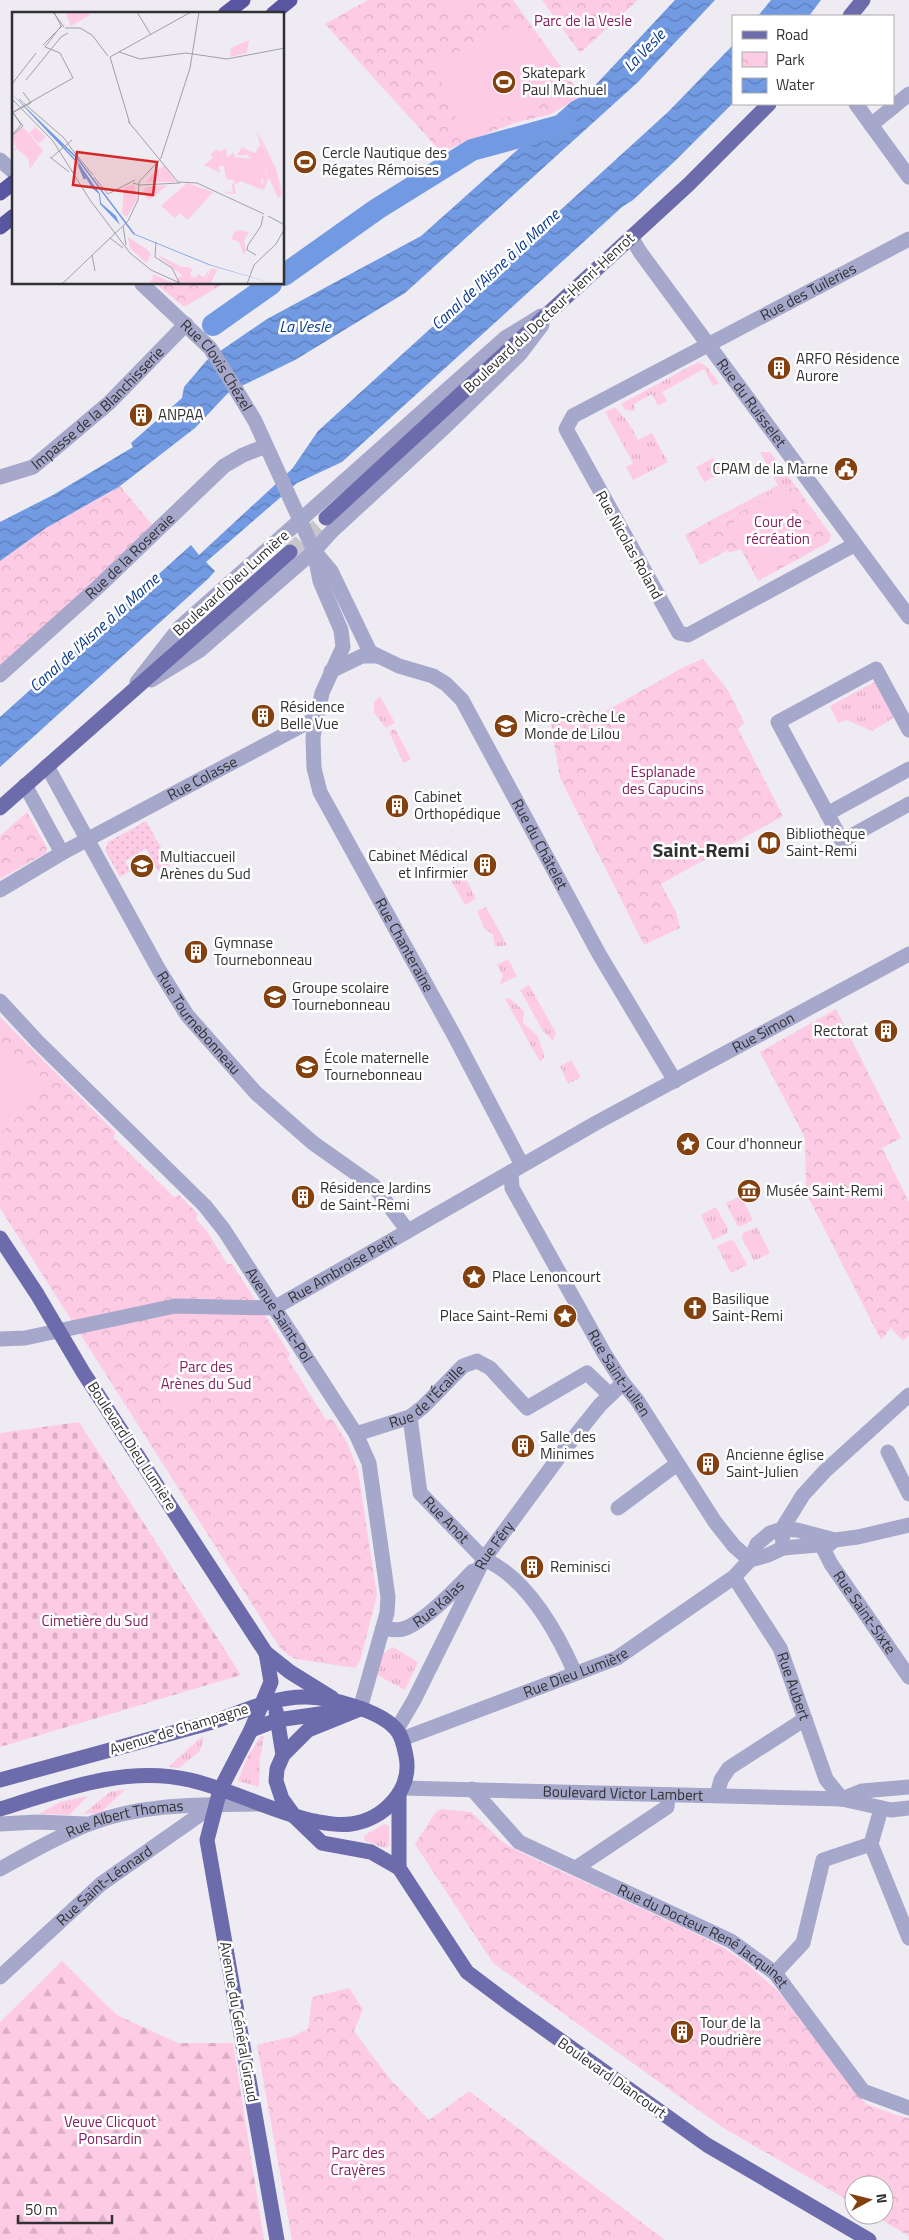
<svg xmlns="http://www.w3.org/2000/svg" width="909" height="2240" viewBox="0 0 909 2240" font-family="'Titillium Web',sans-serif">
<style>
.grass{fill:url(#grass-tufts)}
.forest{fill:url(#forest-firs)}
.cemetery{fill:url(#cemetery-stones)}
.park{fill:url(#park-crowns)}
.garden{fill:url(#garden-dots)}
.pitch{fill:#fecbe4}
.water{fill:url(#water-waves)}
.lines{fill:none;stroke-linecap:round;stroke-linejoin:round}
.river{stroke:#719ae2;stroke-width:22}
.major-tunnel{stroke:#c8c6cd;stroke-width:15;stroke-dasharray:15 8;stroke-linecap:butt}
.minor{stroke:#a5a7cb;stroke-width:15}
.major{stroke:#6c6cac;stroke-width:15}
.highway{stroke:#5856a0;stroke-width:15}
.labels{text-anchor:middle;stroke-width:5;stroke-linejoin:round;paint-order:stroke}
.park-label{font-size:15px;fill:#84225e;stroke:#fff}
.poi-label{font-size:15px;fill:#313033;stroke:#fff;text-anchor:start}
.street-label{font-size:15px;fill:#313033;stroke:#fff}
.water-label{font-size:16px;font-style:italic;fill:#0a3a8c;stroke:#fff}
.district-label{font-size:20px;font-weight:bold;fill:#313033;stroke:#fff}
.inset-river{fill:none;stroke:#719ae2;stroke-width:2.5}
.inset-road{fill:none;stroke:#a2a0a6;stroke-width:1}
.view{fill:#d62828;fill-opacity:0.15;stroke:#d62828;stroke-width:2.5}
.inset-edge{fill:none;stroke:#313033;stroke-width:2.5}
</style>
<defs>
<pattern id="grass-tufts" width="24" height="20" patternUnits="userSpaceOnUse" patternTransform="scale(1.25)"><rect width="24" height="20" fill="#fecbe4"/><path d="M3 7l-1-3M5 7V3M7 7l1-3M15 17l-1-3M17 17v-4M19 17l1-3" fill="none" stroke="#daafc4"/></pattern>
<pattern id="forest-firs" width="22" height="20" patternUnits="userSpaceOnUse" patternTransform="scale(1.25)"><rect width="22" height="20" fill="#fecbe4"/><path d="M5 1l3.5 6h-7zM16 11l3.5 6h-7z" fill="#daafc4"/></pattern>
<pattern id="cemetery-stones" width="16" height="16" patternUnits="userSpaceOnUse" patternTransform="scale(1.25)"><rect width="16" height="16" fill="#fecbe4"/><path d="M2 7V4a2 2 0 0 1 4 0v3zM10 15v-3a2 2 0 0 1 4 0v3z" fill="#daafc4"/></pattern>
<pattern id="park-crowns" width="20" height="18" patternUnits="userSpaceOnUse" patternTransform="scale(1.25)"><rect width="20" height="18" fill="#fecbe4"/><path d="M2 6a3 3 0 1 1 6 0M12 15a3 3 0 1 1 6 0" fill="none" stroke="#daafc4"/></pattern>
<pattern id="garden-dots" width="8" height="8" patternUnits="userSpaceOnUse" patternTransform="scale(1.25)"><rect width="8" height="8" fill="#fecbe4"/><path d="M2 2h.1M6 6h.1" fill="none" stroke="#daafc4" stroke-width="1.8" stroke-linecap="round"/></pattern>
<pattern id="water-waves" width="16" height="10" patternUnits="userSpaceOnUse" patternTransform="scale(1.25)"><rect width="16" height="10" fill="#719ae2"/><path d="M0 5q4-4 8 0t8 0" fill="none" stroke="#5d7eb8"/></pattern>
</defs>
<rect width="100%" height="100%" fill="#eeebf3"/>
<g class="grass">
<path d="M698,362L706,366L719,383L713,386L704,369L662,392L667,401L658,406L652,394L634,404L635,411L625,410L621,404Z"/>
<path d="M615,407L628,422L638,440L652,433L668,462L633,480L626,467L633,463L605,412Z"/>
<path d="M760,452H770L797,488L780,489L720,523L717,517L778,485Z"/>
<path d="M713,458L718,467L723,465L726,471L704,482L696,467Z"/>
<path d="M876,681L895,717L872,731L847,720L838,723L830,706Z"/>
<path d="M380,696L395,723L386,728L374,713V702Z"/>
<path d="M395,729L411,759L403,763L389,731Z"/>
<path d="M447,873L464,875L476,899L465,905Z"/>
<path d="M486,907L507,945L495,947L493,935L484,928L477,911Z"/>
<path d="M508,959L517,976L499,985L503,976L497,965Z"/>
<path d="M529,985L556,1033L553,1041L543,1031L520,990Z"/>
<path d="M509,998L524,1011L523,1023L537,1035L545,1056L540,1062L505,999Z"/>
<path d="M571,1060L581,1077L568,1084L560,1066Z"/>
<path d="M741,1196L753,1220L740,1227L737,1225L726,1203Z"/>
<path d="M716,1207L728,1229L727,1233L713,1240L701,1215Z"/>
<path d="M757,1227L770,1253L754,1261L742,1238L743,1233Z"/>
<path d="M730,1240L734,1241L747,1265L731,1273L717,1246Z"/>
<path d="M393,1647L418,1662L405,1690L375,1674L381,1655Z"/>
<path d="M261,1736H264L260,1759L259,1787L238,1781L248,1756Z"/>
<path d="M204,1737L200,1751L179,1768L168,1767L199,1739Z"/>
<path d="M126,1789L100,1813L83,1814L110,1792Z"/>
<path d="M88,1796L69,1815L39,1814L60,1802Z"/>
<path d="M384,1824L389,1826V1846L384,1848L365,1841L364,1836Z"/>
</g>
<path class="forest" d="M62,1961L117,2015L178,2043H233L264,2240H0V2022Z"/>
<path class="cemetery" d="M79,1422L241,1675L0,1747V1433Z"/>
<g class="park">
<path d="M368,0H513L582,96L551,114L514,123L441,152L325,24Z"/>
<path d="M542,0H638L580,53Z"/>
<path d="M156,284H223L186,306H183Z"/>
<path d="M120,486L154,527L0,669V561L46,528Z"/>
<path d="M797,488L831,535L829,542L758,581L741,549L729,553L728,550L700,565L685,535L717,517L721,523L780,489Z"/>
<path d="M703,659L728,690L744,723L738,729L783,816L661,884L676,912L680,928L644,945L560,778L551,725L556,710L577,727L684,667Z"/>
<path d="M27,812L47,848L46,853L0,879V836Z"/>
<path d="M836,1009L901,1138L882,1148L909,1202V1335L903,1341L891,1328L881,1340L806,1193L805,1138L760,1052Z"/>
<path d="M0,1017L115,1132L114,1138L174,1197L179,1195L198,1214L196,1219L207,1231L227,1264H232L290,1354L288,1359L326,1420L332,1419L347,1442L358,1471L377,1595L360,1661L355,1668L296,1659L290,1656L280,1648L0,1208Z"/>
<path d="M441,1809L471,1812L504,1843L522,1853L684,1928L724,1948L742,1960L778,1991L866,2104L896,2115L909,2118V2236L873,2215H884V2185H854V2204L722,2127L493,1963L415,1844L435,1813Z"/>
<path d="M349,1988L363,2009L354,2031L390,2079L429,2120L469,2091L665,2240H292L257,2045L294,2036L308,2029L312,1997Z"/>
</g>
<path class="garden" d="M146,821L171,865L159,872L146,849L125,861L130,871L120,877L105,850L108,842Z"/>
<g class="pitch">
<path d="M442,0H479L454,18Z"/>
<path d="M522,22L565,72L570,92L463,135L434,63Z"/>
<path d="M783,495L810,545L759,572L731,524Z"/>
<path d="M0,1047L20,1067L26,1062L50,1086L0,1134Z"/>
<path d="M181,1358L203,1396L181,1411L158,1372Z"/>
</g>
<g class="water">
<path d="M675,0H715L638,82L405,293L295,360L229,392L195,428L120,486L46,528L0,561V522L53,495L133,447L131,443L182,398L184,387L207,360L267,319L421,236L571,102L588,93Z"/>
<path d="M771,0H821L809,16H758Z"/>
<path d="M733,45V103L675,161L633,200L622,207L342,462L297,483L206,562L215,571L209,578L0,767V717L191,545L199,555L292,469L318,431L668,112Z"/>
</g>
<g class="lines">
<g class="river">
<path d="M284,275L377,209L472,150L566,124"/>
<path d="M213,325L271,284"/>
</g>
<path class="major-tunnel" d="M290,552L326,518"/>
<g class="minor">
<path d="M856,104L909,177"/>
<path d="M871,125L909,94"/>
<path d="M0,160L14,172"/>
<path id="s1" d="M631,237L640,252L909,617"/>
<path id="s2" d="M142,284L210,348L232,383L255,421L314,551L320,581L341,630L343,647L322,693L313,737L314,768L320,792L455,1037L522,1165"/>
<path id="s3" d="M0,477L33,467L109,403L186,324"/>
<path id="s4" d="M854,545L688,635L679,633L566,429L573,416L909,239"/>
<path id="s5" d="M315,552L331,571L370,652L399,666L433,676L446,684L462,700L599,954L675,1081"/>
<path d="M331,671L362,656H376"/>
<path id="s6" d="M0,675L98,587L224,466L243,455L266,446"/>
<path d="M151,680L200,650L314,551L332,531L445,427L520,354L542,325"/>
<path d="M137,682L180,627L505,338L541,316"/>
<path d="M909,730L876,669L778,722L842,841L909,804"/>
<path id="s7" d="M47,766L159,970L187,1015L256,1093L313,1143L374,1186L408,1231"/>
<path d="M25,785L62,853"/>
<path d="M827,814L909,769"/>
<path id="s8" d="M0,890L62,853L316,718"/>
<path id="s9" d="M0,1001L38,1042L205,1206L224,1230L356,1434L369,1463L388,1597L387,1613L360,1709"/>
<path id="s10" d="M511,1172L512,1188L604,1353L623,1383L637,1400L715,1522L734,1546L750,1560"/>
<path id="s11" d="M0,1339L25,1338L175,1306L274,1308L596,1123L909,954"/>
<path id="s12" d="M410,1417L420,1493L484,1559C527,1578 557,1632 575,1673"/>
<path id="s13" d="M356,1434L410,1417L423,1407L463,1366L477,1361L490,1368L527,1408L587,1373L610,1395"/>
<path d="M888,1452L909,1494"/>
<path d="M618,1508L677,1464"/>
<path id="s14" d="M822,1546L831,1564L909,1677"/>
<path d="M783,1548L782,1529L803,1495L825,1471L909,1395"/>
<path d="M750,1560L768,1555L783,1548L830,1544"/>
<path id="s15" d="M734,1577L780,1648L826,1779L842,1799"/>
<path id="s16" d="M383,1628C389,1629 396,1631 403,1629C424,1623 458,1587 473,1571"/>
<path id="s17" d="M397,1729L414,1700L484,1559L567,1446L600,1405L623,1383"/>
<path id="s18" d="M402,1739L617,1658L734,1577L750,1560L757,1544L770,1533L782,1529L797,1530L835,1540L858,1537L909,1525"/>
<path id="s19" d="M403,1788L842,1799L891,1810L909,1808"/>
<path id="s20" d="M472,1789L519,1842L731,1941L775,1973L863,2091L909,2108"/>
<path d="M717,1795L721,1780L729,1768L805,1719"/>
<path d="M842,1799L862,1791L909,1787"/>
<path d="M0,1824L37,1822L86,1824"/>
<path d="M871,1844L909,1938"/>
<path d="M871,1844L881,1809"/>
<path d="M576,1868L667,1807L668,1795"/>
<path id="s21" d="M0,1869C29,1853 58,1836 89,1824C143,1803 202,1805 259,1804"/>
<path d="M775,1973L803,1943L823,1860L871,1844"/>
<path id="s22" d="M0,1977L101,1884L215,1804"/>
</g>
<g class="major">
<path d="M850,16L863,0"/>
<path d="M326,518L689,184L769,104"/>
<path d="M0,808L290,552"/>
<path d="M0,1238L37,1294L83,1372L266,1653L290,1672L332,1698"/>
<path d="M266,1653L271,1682L251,1730L220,1790L207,1840L277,2240"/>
<path d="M360,1709L308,1730L283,1755L277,1769L276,1781L282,1799L295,1817L322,1843L371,1852L399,1868L467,1972L511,2005L707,2145L869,2240"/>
<path d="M276,1711L283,1755"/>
<path d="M251,1730L277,1720L341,1711"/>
<path d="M0,1780C70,1761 139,1742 209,1723C241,1713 272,1696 307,1697C332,1698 378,1710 395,1728C402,1735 404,1746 406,1756C413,1790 383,1820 351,1824C338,1826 325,1823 313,1821C271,1811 232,1790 190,1780C126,1765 61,1790 0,1809"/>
<path d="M399,1868V1794"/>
</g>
<g class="highway">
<path d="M225,14L243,0"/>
<path d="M273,14L290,0"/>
<path d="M0,193L14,182"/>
<path d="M0,227L14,216"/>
</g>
</g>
<defs>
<g id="stadium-disc" transform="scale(1.25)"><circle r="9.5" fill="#83410f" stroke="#fff"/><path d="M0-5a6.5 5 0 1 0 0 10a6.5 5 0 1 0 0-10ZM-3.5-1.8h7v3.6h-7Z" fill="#fff"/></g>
<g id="building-disc" transform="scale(1.25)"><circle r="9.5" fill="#83410f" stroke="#fff"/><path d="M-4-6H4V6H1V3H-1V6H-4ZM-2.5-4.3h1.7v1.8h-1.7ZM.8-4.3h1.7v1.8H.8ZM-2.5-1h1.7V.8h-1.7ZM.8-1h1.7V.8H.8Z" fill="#fff"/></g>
<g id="civic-disc" transform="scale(1.25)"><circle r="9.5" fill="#83410f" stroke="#fff"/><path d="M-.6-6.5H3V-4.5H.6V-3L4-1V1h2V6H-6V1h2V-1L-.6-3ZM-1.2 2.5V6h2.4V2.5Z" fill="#fff"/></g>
<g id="school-disc" transform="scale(1.25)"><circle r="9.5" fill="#83410f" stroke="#fff"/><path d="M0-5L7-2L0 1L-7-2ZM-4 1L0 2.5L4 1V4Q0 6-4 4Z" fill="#fff"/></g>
<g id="library-disc" transform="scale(1.25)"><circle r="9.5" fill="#83410f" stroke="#fff"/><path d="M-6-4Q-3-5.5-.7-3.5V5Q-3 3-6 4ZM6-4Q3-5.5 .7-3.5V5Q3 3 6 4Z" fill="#fff"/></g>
<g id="sight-disc" transform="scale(1.25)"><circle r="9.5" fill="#83410f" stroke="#fff"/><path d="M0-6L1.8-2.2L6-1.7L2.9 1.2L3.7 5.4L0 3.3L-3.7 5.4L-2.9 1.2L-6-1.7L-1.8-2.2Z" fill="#fff"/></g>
<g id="museum-disc" transform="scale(1.25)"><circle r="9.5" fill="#83410f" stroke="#fff"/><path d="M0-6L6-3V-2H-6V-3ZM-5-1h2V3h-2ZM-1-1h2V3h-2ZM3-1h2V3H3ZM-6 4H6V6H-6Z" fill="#fff"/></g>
<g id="church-disc" transform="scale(1.25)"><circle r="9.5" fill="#83410f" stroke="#fff"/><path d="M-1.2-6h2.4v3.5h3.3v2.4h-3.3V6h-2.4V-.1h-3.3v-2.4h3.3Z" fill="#fff"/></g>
</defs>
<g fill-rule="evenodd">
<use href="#stadium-disc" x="504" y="82"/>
<use href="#stadium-disc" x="305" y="162"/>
<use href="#building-disc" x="779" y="368"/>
<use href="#building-disc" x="141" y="415"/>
<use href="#civic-disc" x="846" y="469"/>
<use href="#building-disc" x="263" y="716"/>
<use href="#school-disc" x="506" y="726"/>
<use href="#building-disc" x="397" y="806"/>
<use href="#library-disc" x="769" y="843"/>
<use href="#building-disc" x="485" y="865"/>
<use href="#school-disc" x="142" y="866"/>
<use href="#building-disc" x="196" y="952"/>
<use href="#school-disc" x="275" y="997"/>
<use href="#building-disc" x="886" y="1031"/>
<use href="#school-disc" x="307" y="1067"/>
<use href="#sight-disc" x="688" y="1144"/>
<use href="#museum-disc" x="749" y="1191"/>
<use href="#building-disc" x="303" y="1197"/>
<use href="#sight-disc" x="474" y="1277"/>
<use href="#church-disc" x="695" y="1308"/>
<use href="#sight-disc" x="565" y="1316"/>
<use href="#building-disc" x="523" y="1446"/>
<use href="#building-disc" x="708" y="1464"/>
<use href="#building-disc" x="532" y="1567"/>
<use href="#building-disc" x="682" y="2032"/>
</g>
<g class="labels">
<g class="park-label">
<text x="583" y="26">Parc de la Vesle</text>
<text x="778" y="527">Cour de<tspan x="778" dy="17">récréation</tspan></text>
<text x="663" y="777">Esplanade<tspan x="663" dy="17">des Capucins</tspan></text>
<text x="206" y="1372">Parc des<tspan x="206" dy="17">Arènes du Sud</tspan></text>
<text x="95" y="1626">Cimetière du Sud</text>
<text x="110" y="2127">Veuve Clicquot<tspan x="110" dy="17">Ponsardin</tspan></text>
<text x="358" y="2158">Parc des<tspan x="358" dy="17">Crayères</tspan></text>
</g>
<g class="poi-label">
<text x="522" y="78">Skatepark<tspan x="522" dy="17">Paul Machuel</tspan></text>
<text x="322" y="158">Cercle Nautique des<tspan x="322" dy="17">Régates Rémoises</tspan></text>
<text x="796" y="364">ARFO Résidence<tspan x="796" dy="17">Aurore</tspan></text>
<text x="158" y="420">ANPAA</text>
<text x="828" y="474" text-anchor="end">CPAM de la Marne</text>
<text x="280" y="712">Résidence<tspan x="280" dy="17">Belle Vue</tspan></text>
<text x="524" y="722">Micro-crèche Le<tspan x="524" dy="17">Monde de Lilou</tspan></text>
<text x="414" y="802">Cabinet<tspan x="414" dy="17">Orthopédique</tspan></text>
<text x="786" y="839">Bibliothèque<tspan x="786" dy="17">Saint-Remi</tspan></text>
<text x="468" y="861" text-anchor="end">Cabinet Médical<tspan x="468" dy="17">et Infirmier</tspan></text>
<text x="160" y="862">Multiaccueil<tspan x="160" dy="17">Arènes du Sud</tspan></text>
<text x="214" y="948">Gymnase<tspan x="214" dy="17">Tournebonneau</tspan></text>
<text x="292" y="993">Groupe scolaire<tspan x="292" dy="17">Tournebonneau</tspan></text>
<text x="868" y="1036" text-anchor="end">Rectorat</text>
<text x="324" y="1063">École maternelle<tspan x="324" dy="17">Tournebonneau</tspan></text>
<text x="706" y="1149">Cour d'honneur</text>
<text x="320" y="1193">Résidence Jardins<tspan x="320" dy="17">de Saint-Remi</tspan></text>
<text x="766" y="1196">Musée Saint-Remi</text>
<text x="492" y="1282">Place Lenoncourt</text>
<text x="712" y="1304">Basilique<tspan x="712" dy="17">Saint-Remi</tspan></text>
<text x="548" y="1321" text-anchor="end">Place Saint-Remi</text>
<text x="540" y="1442">Salle des<tspan x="540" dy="17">Minimes</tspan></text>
<text x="726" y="1460">Ancienne église<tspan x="726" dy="17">Saint-Julien</tspan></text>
<text x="550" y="1572">Reminisci</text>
<text x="700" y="2028">Tour de la<tspan x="700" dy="17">Poudrière</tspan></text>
</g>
<g class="street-label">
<text dy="5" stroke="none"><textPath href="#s4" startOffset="712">Rue des Tuileries</textPath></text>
<text transform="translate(549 313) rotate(-43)" y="5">Boulevard du Docteur-Henri-Henrot</text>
<text dy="5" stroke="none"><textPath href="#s2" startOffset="111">Rue Clovis Chézel</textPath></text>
<text dy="5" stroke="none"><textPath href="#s1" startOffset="205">Rue du Ruisselet</textPath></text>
<text dy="5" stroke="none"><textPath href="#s3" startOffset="122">Impasse de la Blanchisserie</textPath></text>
<text transform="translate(629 545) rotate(61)" y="5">Rue Nicolas Roland</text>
<text dy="5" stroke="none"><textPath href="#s6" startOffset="176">Rue de la Roseraie</textPath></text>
<text transform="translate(231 583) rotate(-42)" y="5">Boulevard Dieu Lumière</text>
<text dy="5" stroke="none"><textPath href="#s8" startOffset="231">Rue Colasse</textPath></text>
<text dy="5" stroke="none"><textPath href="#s5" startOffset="384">Rue du Châtelet</textPath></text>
<text dy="5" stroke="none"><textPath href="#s2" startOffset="749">Rue Chanteraine</textPath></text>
<text dy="5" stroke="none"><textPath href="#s7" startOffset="299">Rue Tournebonneau</textPath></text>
<text dy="5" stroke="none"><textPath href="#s11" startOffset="839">Rue Simon</textPath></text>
<text dy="5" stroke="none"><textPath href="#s11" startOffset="356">Rue Ambroise Petit</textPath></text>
<text dy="5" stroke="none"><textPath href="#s9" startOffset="422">Avenue Saint-Pol</textPath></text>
<text dy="5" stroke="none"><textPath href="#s10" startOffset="230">Rue Saint-Julien</textPath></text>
<text dy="5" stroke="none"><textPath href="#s13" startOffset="82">Rue de l'Écaille</textPath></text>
<text transform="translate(132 1446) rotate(57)" y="5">Boulevard Dieu Lumière</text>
<text dy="5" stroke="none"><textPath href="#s12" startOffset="114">Rue Anot</textPath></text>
<text dy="5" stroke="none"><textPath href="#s17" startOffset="208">Rue Féry</textPath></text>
<text dy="5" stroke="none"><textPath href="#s16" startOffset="64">Rue Kalas</textPath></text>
<text dy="5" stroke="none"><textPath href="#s14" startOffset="79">Rue Saint-Sixte</textPath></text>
<text dy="5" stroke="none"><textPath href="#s18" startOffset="186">Rue Dieu Lumière</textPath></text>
<text dy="5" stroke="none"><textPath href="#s15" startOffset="125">Rue Aubert</textPath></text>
<text transform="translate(179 1729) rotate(-17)" y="5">Avenue de Champagne</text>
<text dy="5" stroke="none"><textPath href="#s19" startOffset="220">Boulevard Victor Lambert</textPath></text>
<text dy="5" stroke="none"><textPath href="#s21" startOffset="136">Rue Albert Thomas</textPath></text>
<text dy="5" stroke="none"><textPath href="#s22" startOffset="139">Rue Saint-Léonard</textPath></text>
<text dy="5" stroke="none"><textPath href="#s20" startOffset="278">Rue du Docteur René Jacquinet</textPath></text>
<text transform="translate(239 2022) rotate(80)" y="5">Avenue du Général Giraud</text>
<text transform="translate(612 2078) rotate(35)" y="5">Boulevard Diancourt</text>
</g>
<g class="water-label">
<text transform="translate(644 50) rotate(-46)" y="6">La Vesle</text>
<text transform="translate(495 269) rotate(-43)" y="6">Canal de l'Aisne à la Marne</text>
<text x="305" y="332">La Vesle</text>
<text transform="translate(94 632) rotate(-42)" y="6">Canal de l'Aisne à la Marne</text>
</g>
<g class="district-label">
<text x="701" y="857">Saint-Remi</text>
</g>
</g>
<g transform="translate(12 12)">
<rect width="272" height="272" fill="#eeebf3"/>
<path d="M237,28L235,41L218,45L219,36ZM230,135L235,138L234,141L249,143L254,158L253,168L249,166L250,178L229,169L222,173L224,182L211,181L216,180L212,178L221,181L220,172L224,169L214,167L212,154H207L208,161L192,153L201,146L198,142L206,137L208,140L214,136L215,146L221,141L223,145L239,147L236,143H225Z" fill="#fecbe4"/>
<path d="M245,119L270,182L266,186L257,166L252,178L249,175L255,160L249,143L233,141L235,138L243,141L248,133ZM246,119L264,157L270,180L262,163ZM156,173L137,188L131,179L135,175ZM200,256L205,258L198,272H136L141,266L140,262L162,271L168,264L191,272Z" fill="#fecbe4"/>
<path d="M58,0H76L78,3L59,14L54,2ZM122,172L125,188L115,205L110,201L112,176Z" fill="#fecbe4"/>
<path d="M11,115L31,138L18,157L16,146L5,137L1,138L4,135L0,125ZM153,154L164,170H134L146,157ZM175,171L201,180L176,208L168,201L163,206L149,194ZM230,218L237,221L232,228L234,238L232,243L227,230L219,227L223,219ZM144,242L170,255H176L180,257L178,263L184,266L186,262L192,265L199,255L192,269L194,271L203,257L205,258L198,272H180Z" fill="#fecbe4"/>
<path d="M116,225L136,238L139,243L134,251L118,236Z" fill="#fecbe4"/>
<path d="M23,115L34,125L27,131L17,121Z" fill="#fecbe4"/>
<path d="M0,82L66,146L123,222L199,253L263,272L197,253L121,222L65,147L49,132L66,150L88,182L89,191L104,204L108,213L88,192L87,182L80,176L66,152Z" fill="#719ae2"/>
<path class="inset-river" d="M67,153L73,167"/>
<path class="inset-road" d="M41,0L52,15M125,0L139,23M53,16H68L80,23L96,44M31,33L50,14M107,40L128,47L174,41L215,47L273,36M98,45L179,0M98,45L118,112M14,68L49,25L56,21M0,72L24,41M0,87L41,129L78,188L118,241L139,258L170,272M7,87L52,126L59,136M0,100L11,114L0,124M0,101L19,91L11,80M116,109L166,170L185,171L252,202M0,123L9,113L1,100L61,66L48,41L33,35L49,14L42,0M58,135L81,163M38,145L57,160M39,146L60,128M82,165L96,182L123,168M121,171L128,173L168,171M256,204L271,212M111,214L114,233M98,226L111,236M144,230L143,245L160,256L168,272M80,243L83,259M244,243L235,238L236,233L249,214L251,204M50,272L116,209L126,188L127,170L149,146L178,56L187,0M235,272L242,253L264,232L273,216"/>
<path class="view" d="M65,140L145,150L141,183L61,173Z"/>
<rect width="272" height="272" class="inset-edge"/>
</g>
<rect x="732" y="15" width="162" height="90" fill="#ffffff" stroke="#adacad"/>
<rect x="742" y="31" width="25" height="8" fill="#6c6cac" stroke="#adacad"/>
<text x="776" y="40" font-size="15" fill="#313033">Road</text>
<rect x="742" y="52" width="25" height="15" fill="url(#park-crowns)" stroke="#adacad"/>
<text x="776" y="65" font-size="15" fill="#313033">Park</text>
<rect x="742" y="78" width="25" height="15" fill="url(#water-waves)" stroke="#adacad"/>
<text x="776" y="90" font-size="15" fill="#313033">Water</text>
<g transform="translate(869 2200) rotate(83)"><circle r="24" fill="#ffffff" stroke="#adacad"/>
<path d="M0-4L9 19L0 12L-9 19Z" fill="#83410f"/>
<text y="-8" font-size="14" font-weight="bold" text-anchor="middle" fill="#313033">N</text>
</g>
<path d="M18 2215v8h94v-8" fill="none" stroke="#313033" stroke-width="2.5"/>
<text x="25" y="2215" font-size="15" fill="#313033" stroke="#ffffff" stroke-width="4" paint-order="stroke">50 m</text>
</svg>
